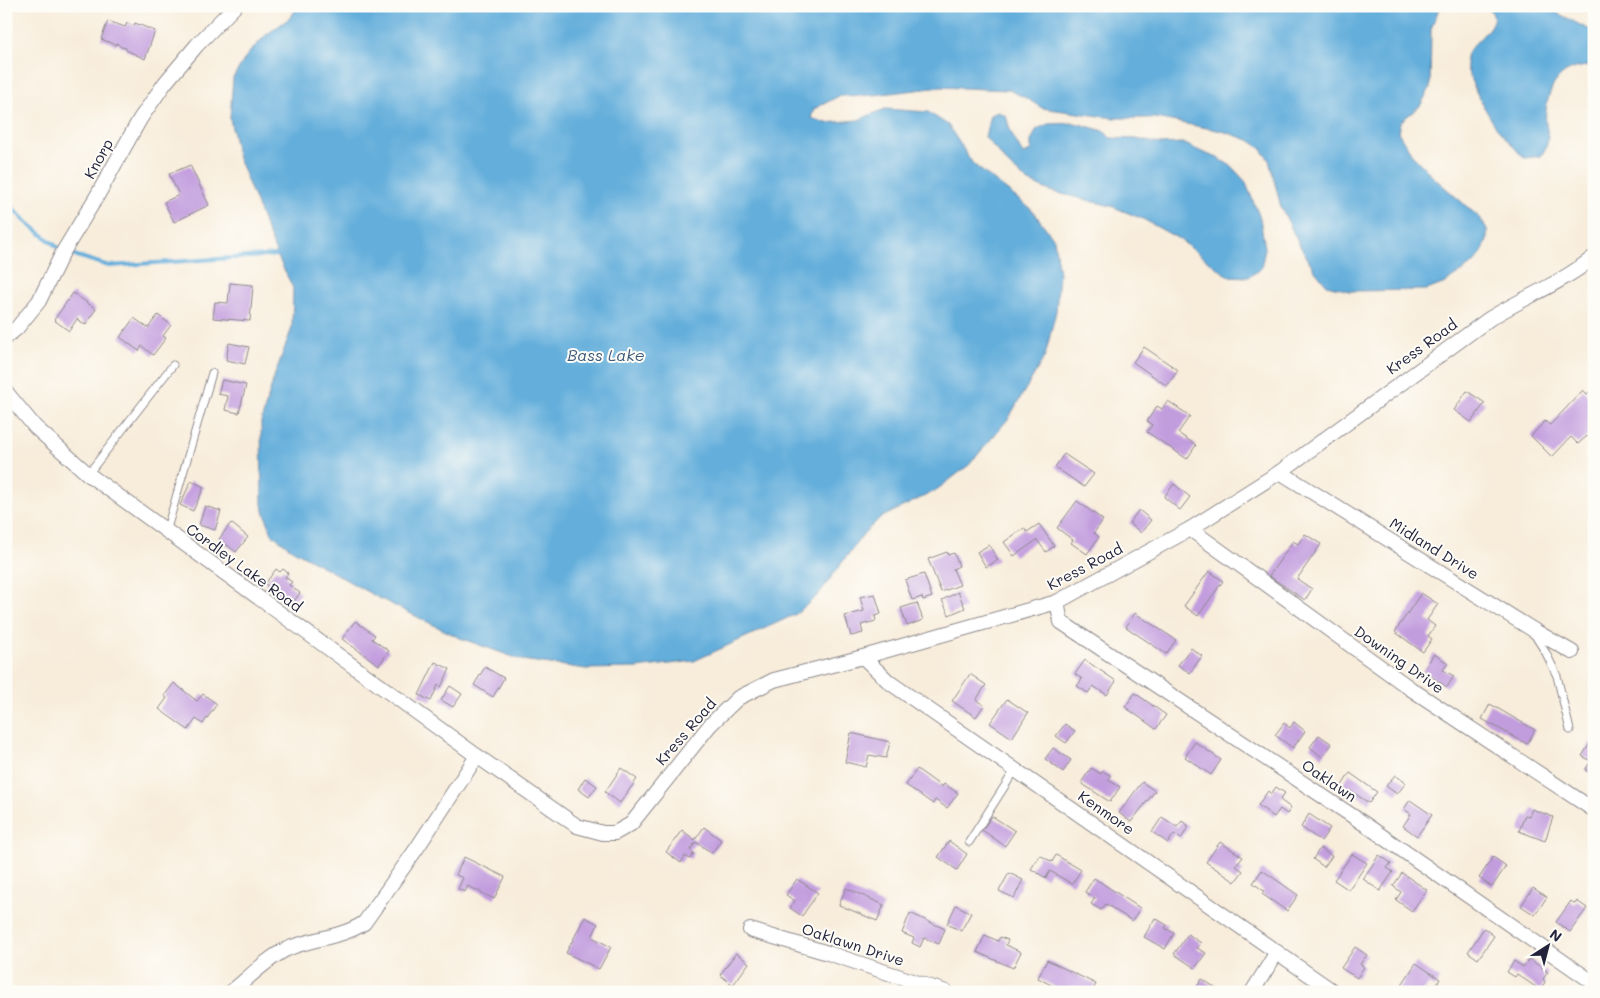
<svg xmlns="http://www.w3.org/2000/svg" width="1600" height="998" viewBox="0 0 1600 998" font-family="Mali,sans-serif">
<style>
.water{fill:#63aedb;stroke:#42688b}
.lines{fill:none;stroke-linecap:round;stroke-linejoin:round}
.stream{stroke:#63aedb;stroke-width:4}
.building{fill:#c29dde}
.lane-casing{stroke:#8d888b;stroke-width:9}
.street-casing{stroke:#8d888b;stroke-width:16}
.lane{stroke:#fff;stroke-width:7}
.street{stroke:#fff;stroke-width:14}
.labels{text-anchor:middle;stroke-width:4;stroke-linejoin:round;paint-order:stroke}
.street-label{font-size:15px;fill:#22223b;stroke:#fdfcf7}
.water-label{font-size:16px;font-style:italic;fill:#3c5a7b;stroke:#fdfcf7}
</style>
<rect width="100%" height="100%" fill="#fdfcf7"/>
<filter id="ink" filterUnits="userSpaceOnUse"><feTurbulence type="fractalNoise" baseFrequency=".02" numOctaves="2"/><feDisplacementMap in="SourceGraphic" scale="10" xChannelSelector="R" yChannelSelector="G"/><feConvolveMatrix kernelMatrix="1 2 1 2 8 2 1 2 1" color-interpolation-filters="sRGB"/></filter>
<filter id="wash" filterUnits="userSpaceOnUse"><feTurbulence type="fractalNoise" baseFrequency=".0096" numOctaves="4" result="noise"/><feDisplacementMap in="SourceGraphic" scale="20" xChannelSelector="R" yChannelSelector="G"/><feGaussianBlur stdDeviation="1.12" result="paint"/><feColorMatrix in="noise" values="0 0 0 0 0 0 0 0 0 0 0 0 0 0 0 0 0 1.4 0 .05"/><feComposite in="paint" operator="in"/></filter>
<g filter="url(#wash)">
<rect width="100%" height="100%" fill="#f8eddb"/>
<g class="water">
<path d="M298,6H1440L1431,29L1430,88L1420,106L1400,122L1398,132L1413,156L1432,176L1480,218L1487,229V240L1482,252L1474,263L1445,283L1427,290L1349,291L1327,285L1314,269L1299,244L1281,207L1269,160L1261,148L1249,140L1222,131L1156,118H1114L1042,108L1026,98L1009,90L941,87L874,95L839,96L814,109L811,118L826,123L858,120L885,109L928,112L948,125L973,164L1032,210L1054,239L1059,274L1056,311L1045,356L1008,419L969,465L935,491L880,518L864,533L818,595L796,614L694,661L637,668L586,669L522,660L460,638L373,595L290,548L272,534L262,505L261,422L274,377L292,328L293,288L277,255L237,155L230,118L233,78L247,55L266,35L291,17Z"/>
<path d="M1483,6H1544L1588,29L1594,28V66C1563,65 1549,82 1546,111C1543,131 1555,135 1541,156L1524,158C1516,149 1508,141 1500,132C1490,120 1463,72 1466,57C1469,42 1513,19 1483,6Z"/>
<path d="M998,112L1006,116L1011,133L1023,154L1031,151V141L1037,129L1048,124L1075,123L1104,131L1110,138L1136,139L1160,144L1183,143L1204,153L1218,158L1231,166L1245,181L1260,218L1265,248L1261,268L1249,277L1228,276L1179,239L1143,219L1111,206L1050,191L1027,181L1008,164L985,137L990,115Z"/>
</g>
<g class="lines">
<g class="stream">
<path d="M6,201L24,220L61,250"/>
<path d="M74,255L109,266L277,255L281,252"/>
</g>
</g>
<g id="blocks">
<g class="building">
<path d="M108,21L125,27L127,23L134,26L135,23L155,31L145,59L126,50V48L121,47L117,43L116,45L101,39Z"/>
<path d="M190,165L209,205L174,222L164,202L179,195L169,174Z"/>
<path d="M230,283L253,285L250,321L213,318L215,302L228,303Z"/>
<path d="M73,293L96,309L85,325L77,319L69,331L54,320Z"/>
<path d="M158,315L171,325L163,336L166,338L153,355L142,346L139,351L120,337L134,318L148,328Z"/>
<path d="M229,343L249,347L245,364L226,360Z"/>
<path d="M1144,347L1178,370L1167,386L1133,362Z"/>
<path d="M222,380L246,385L239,413L225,410L228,396L218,394Z"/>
<path d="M1583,390L1587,394L1591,390L1594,392V437L1591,440L1587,436L1578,444L1571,437L1552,457L1531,436L1545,421L1550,425Z"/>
<path d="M1467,391L1485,403L1471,422L1454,410Z"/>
<path d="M1168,401L1190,416L1178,433L1196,445L1187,459L1147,432L1152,425L1147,421L1157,406L1162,409Z"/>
<path d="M1064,454L1094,474L1084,487L1055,467Z"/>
<path d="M191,481L204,487L193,511L180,505Z"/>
<path d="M1174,484L1190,497L1180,510L1164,497Z"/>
<path d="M1077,501L1103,520L1094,533L1099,537L1087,554L1071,543L1073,540L1057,528Z"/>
<path d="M205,506L221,511L215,530L199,525Z"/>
<path d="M1139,510L1151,520L1141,533L1129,523Z"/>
<path d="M231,523L248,537L236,552L219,539Z"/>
<path d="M1039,524L1054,546L1046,552L1037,540L1014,556L1004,542L1024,528L1027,532Z"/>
<path d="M1305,534L1321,544L1297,579L1312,589L1305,600L1269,576L1293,541L1298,544Z"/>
<path d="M989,545L998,560L986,567L977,552Z"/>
<path d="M947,552L948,555L954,553L959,566L953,569L960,585L941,592L928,559Z"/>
<path d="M276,569L280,572L283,569L288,573L285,577L292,582L289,585L300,593L292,604L265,584Z"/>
<path d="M1209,571L1223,581L1198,616L1184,606Z"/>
<path d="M924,574L932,597L923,600L922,597L912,600L905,580Z"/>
<path d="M958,592L965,608L949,615L942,600Z"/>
<path d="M1421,593L1438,604L1427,620L1435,626L1428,636L1432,639L1423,652L1395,632Z"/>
<path d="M875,594L881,614L875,616L876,621L861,625L863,633L851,636L845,616L864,611L860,597Z"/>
<path d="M917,603L923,620L907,626L901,608Z"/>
<path d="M1135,613L1176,640L1166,654L1126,627Z"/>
<path d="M355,621L375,635L372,639L389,651L379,665L342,639Z"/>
<path d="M1191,648L1202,656L1190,673L1178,665Z"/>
<path d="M1434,654L1448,663L1443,670L1454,676L1447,687L1423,671Z"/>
<path d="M1085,660L1116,681L1107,695L1093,686L1088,693L1077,686L1082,679L1075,674Z"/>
<path d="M435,662L450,669L441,687L438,685L431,701L419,695Z"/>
<path d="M485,667L504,678L493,697L474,685Z"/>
<path d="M970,674L986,685L976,700L984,705L976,717L952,701Z"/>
<path d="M174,683L197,701L203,694L217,704L203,724L196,719L188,730L159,709L167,698L164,696Z"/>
<path d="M450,686L462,694L453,707L441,700Z"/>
<path d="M1135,693L1166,715L1156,729L1125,707Z"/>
<path d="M1007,699L1028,713L1012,738L990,723Z"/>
<path d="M1490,704L1535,730L1527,744L1482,719Z"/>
<path d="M1294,722L1305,731L1293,748L1275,735L1284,723L1290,728Z"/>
<path d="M1065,724L1075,731L1066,743L1056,736Z"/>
<path d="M851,733L890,742L886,758L869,755L866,767L845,762Z"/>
<path d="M1319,735L1332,744L1322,757L1310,747Z"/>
<path d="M1594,737V775L1585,770L1591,761L1582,756Z"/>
<path d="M1195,742L1221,760L1211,775L1185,757Z"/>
<path d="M1053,748L1071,760L1063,772L1045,759Z"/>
<path d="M621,768L637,779L620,803L605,792Z"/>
<path d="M1091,768L1101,774L1103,771L1111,776L1108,780L1120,787L1110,802L1081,783Z"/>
<path d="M917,769L942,787L944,784L958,793L947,808L935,800L933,804L906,785Z"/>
<path d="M1350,773L1377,792L1369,803L1349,790L1348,792L1341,787Z"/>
<path d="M1395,775L1406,783L1397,794L1386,786Z"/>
<path d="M585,778L597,786L589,797L578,789Z"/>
<path d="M1142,782L1155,791L1131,822L1119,813Z"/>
<path d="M1276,787L1285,793L1280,800L1291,808L1287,814L1280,809L1274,817L1258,805L1268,791L1271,794Z"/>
<path d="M1410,800L1432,815L1417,836L1403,826L1411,814L1404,809Z"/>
<path d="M1532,809L1553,817L1545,841L1519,831L1525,815L1529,816Z"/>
<path d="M1309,814L1330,828L1321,841L1301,827Z"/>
<path d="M992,816L1015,831L1005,846L982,830Z"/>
<path d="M1162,817L1177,827L1182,821L1189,826L1181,839L1174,834L1168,843L1152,832Z"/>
<path d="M704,827L721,840L712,853L696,842L690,850L694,853L690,859L685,856L681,863L666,852L682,830L695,840Z"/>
<path d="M949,841L967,854L957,870L938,857Z"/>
<path d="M1220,842L1243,857L1236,866L1243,871L1235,882L1206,862Z"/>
<path d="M1320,848L1332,856L1324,867L1313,859Z"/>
<path d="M1352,854L1367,863L1349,890L1334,880Z"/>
<path d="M1040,855L1052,862L1056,855L1081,870L1072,884L1050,871L1046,878L1031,869Z"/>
<path d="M1379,855L1391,863L1387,868L1393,872L1380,891L1363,879Z"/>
<path d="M464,857L505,877L494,899L468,886L465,892L458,889L463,878L456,875Z"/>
<path d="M1493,857L1506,866L1492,887L1479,878Z"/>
<path d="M1262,870L1298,895L1287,911L1262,894L1264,891L1253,883Z"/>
<path d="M1009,873L1023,880L1014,898L999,891Z"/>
<path d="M1402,873L1427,890L1412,911L1396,900L1401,892L1393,886Z"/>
<path d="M1094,878L1140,908L1132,921L1106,904L1101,910L1091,904L1095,898L1085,892Z"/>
<path d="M797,879L818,893L802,916L790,908L795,901L786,895Z"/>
<path d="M846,888L884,905L877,921L839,905Z"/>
<path d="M1533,888L1547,897L1535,915L1521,906Z"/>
<path d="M1571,901L1575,904L1577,901L1587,908L1570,932L1556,922Z"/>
<path d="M956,905L971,913L961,931L947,924Z"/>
<path d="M910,913L945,929L939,944L924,938L920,947L912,943L914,938L902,933Z"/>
<path d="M585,917L598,924L592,937L611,947L599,969L566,953Z"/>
<path d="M1155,918L1167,925L1165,928L1174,933L1165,949L1144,937Z"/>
<path d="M1484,928L1494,936L1478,959L1468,952Z"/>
<path d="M1188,934L1201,943L1197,948L1206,953L1195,968L1174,954Z"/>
<path d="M985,935L998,941L1000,937L1008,940L1006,945L1021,952L1013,968L977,952Z"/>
<path d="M1355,947L1367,955L1360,964L1364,967L1357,978L1341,968Z"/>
<path d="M736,953L749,963L733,985L720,975Z"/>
<path d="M1529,959L1548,972L1543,979L1545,982L1540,990L1517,974L1515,977L1507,972L1514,961L1523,967Z"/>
<path d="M1047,960L1096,984L1092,992H1064L1038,978Z"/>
<path d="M1416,963L1440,979L1434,988L1429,984L1423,992H1402L1399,989Z"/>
<path d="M1202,979L1219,990L1217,992H1194Z"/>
</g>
</g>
</g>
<g filter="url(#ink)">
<use href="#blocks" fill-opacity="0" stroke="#8d888b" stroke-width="1"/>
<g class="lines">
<g class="lane-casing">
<g id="lane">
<path d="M88,474L173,365"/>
<path d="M166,532L212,373"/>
<path d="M1534,634L1546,653L1557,676L1570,730"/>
<path d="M969,842L1015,770"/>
</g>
</g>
<g class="street-casing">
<g id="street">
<path d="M6,337L17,328L39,301L63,252L97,196L140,119L165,83L197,45L235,6"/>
<path d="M6,392L35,427L88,474L477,756L577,826L603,833H615L631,824L710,725L738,698L774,680L863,657L1057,602L1190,529L1280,472L1489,319C1523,298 1562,283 1594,257"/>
<path d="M1280,472L1535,631L1572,652"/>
<path d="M1190,529L1411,689L1594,810"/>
<path d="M1057,602L1061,622L1366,825L1594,983"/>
<path d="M863,657L889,682L1334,992"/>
<path d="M750,930L828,953L946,992"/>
<path d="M231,992C249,978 266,959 287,949C312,938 341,938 364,923L417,848L477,756"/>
<path d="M1252,992L1277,952"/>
</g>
</g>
<use href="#lane" class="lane"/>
<use href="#street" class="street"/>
</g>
</g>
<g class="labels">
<g class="street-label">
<text transform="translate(99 159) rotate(-61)" y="5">Knorp</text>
<text transform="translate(1422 347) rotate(-36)" y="5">Kress Road</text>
<text transform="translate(1434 549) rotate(32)" y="5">Midland Drive</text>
<text transform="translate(1085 567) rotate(-28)" y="5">Kress Road</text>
<text transform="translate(244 568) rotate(36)" y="5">Cordley Lake Road</text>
<text transform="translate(1399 660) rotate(35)" y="5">Downing Drive</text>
<text transform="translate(686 732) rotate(-49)" y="5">Kress Road</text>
<text transform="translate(1329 781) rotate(34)" y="5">Oaklawn</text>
<text transform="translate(1106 813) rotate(35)" y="5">Kenmore</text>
<text transform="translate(853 945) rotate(18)" y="5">Oaklawn Drive</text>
</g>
<g class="water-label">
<text x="606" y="361">Bass Lake</text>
</g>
</g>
<rect width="1600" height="998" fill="none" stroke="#fdfcf7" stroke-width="25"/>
<g transform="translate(1548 946) rotate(36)" stroke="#fdfcf7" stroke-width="4" paint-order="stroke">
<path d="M0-4L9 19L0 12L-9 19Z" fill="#22223b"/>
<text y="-8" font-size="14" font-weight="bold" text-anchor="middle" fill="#22223b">N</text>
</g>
</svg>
